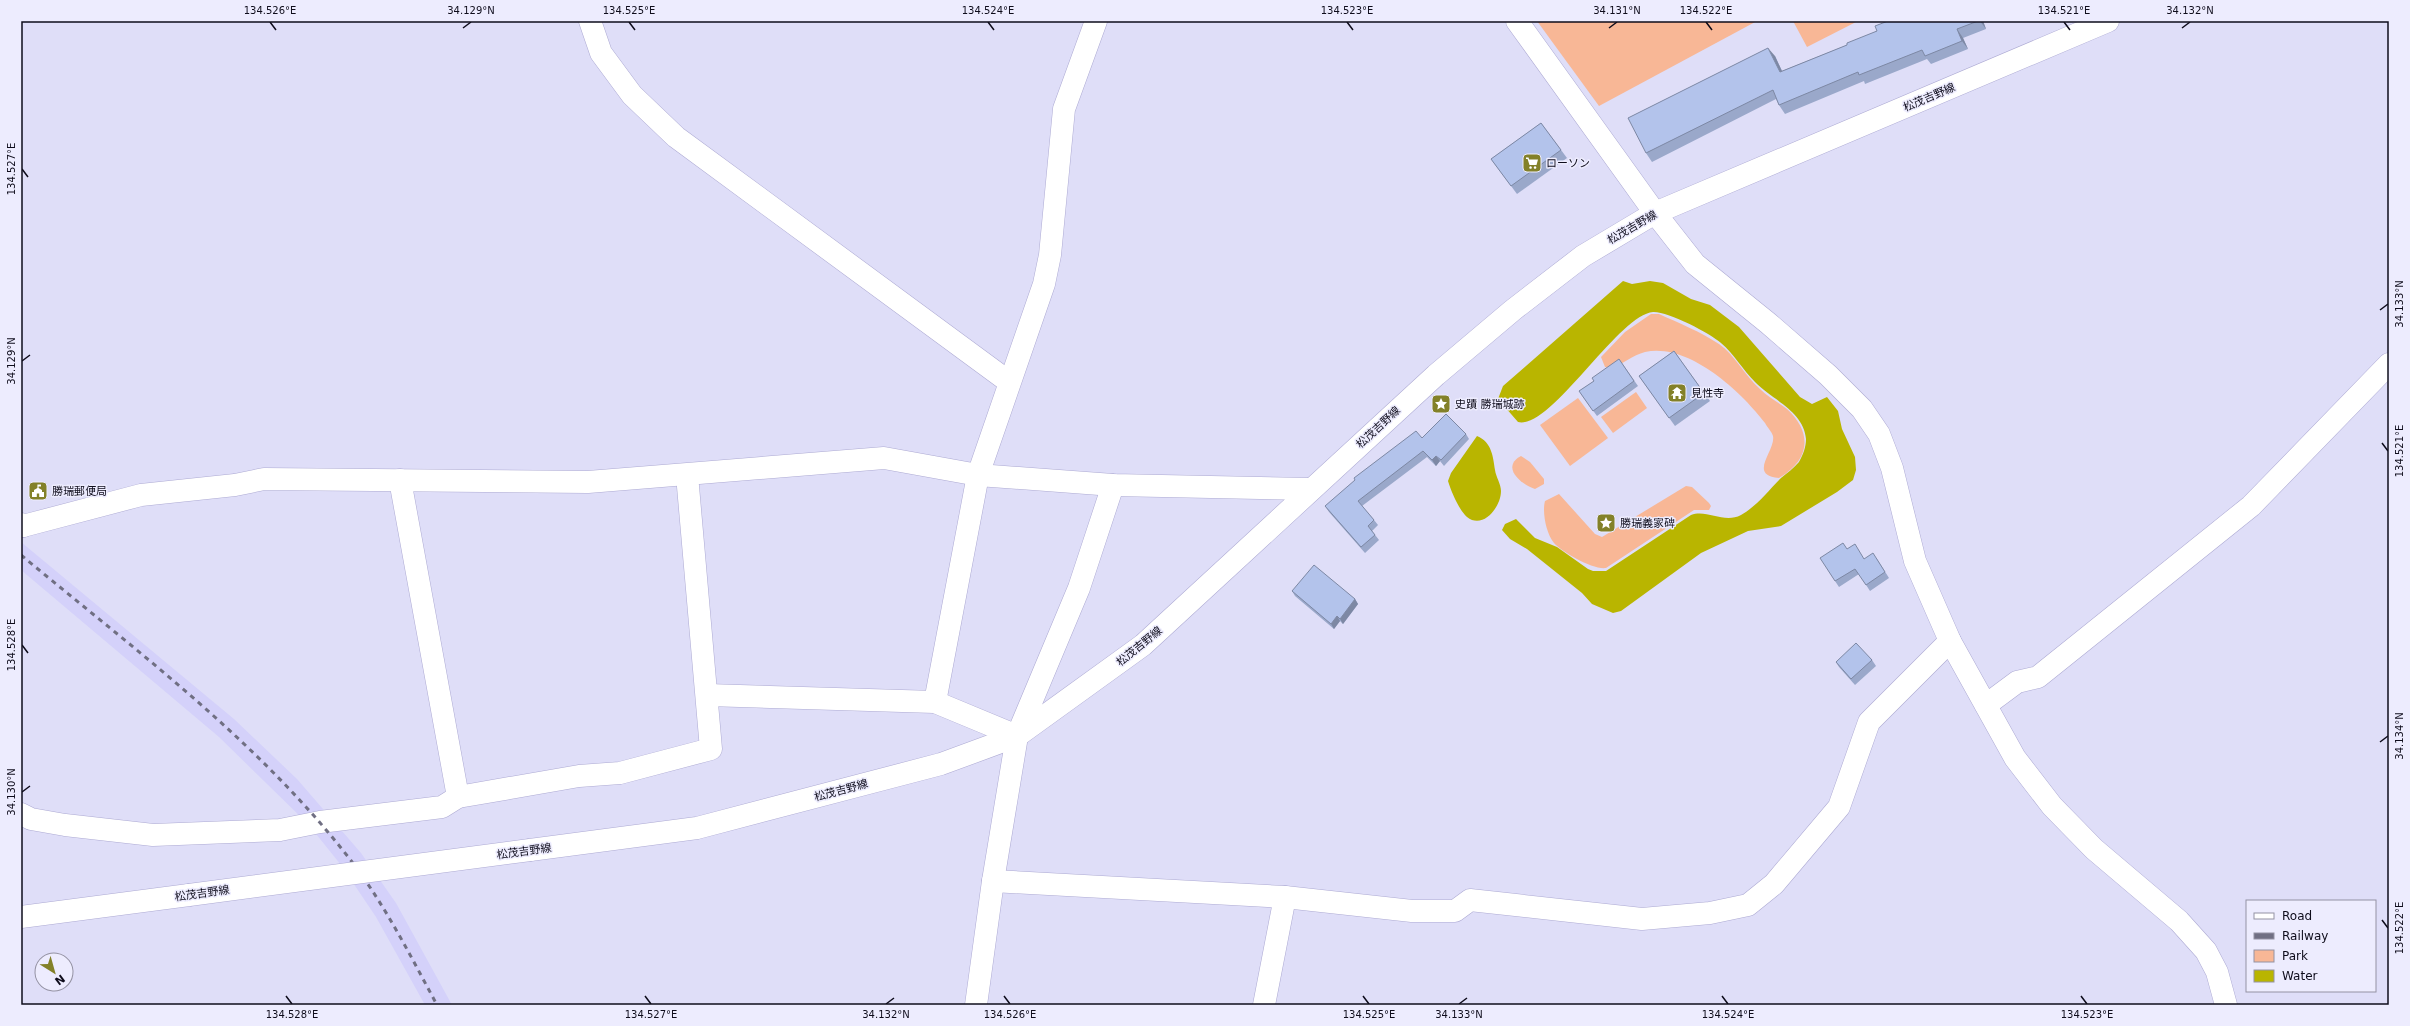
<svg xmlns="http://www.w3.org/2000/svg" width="2410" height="1026" viewBox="0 0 2410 1026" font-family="'DejaVu Sans','Noto Sans JP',sans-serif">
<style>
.built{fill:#d4d1fa}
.green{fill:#f8b796}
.water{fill:#b9b500}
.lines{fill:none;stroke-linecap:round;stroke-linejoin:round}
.street-casing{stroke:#adaad3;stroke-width:23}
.secondary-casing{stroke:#adaad3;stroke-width:23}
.primary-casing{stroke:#adaad3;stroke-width:23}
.street{stroke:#fff;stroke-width:22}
.secondary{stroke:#fff;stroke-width:22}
.primary{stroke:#fff;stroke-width:22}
.rail{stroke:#706f83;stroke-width:3;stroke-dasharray:5 5;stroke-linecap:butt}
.primary-bridge-casing{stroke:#adaad3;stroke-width:23;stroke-linecap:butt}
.primary-bridge{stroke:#fff;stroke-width:22}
.wall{fill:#9aa8ca}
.shaded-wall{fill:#7d88a4}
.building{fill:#b3c3eb;stroke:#7d88a4}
.ticks{fill:none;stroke:#0e0c1b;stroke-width:1.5}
.labels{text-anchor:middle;stroke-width:3;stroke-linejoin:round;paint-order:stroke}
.street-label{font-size:11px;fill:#0e0c1b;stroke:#edecfe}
.poi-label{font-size:11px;fill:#0e0c1b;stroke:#edecfe;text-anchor:start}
.neatline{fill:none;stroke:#0e0c1b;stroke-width:1.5}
.ticks-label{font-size:10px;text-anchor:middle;fill:#0e0c1b}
</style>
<rect width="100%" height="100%" fill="#dfdef8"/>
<path class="built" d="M21,542L234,719L297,779L361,853L396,903L452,1005H425L376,917L341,865L308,824L219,737L21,570Z"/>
<g class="green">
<path d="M1537,21H1757L1599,106Z"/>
<path d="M1793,21H1858L1807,47Z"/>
<path d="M1651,314H1659C1679,323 1701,332 1719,344C1735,355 1745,376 1760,389C1768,397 1778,402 1787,409C1813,433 1810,460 1779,478C1747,475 1776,451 1773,436C1772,432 1767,427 1765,423C1742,392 1688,342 1645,352C1633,355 1622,365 1610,368L1605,367L1601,357L1625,332Z"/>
<path d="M1636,392L1647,408L1613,433L1601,417Z"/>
<path d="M1578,398L1608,438L1570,466L1540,425Z"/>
<path d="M1521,456L1530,462L1544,479V484L1535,489C1522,485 1500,467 1521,456Z"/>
<path d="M1686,486L1692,487L1709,503L1711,506L1709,510H1694L1606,568C1593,570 1562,552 1554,543C1546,533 1542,512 1545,501L1559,494L1595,534L1602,537Z"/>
</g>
<g class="water">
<path d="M1623,281L1632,284L1650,281L1663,283L1691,299L1710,305L1739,327L1800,397L1812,404L1827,397L1838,411L1842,429L1855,457L1856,470L1853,480L1837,492L1781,526L1748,531L1701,553L1621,611L1613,613L1592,604L1582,593L1527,549L1510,539L1502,530L1505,524L1516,519L1535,538L1557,547L1588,569L1593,571H1606L1691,515C1707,509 1724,524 1741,515C1757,506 1768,491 1781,478C1787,473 1794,468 1799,462C1803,455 1806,447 1806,439C1804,411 1771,399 1755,382C1743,370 1734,354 1721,343C1710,333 1667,311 1653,312C1618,315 1551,430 1518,422L1498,399L1503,386Z"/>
<path d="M1477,436C1492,442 1493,457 1495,470C1496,477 1501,484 1501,491C1501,507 1483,530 1467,517C1459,510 1451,491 1448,481L1451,473Z"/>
</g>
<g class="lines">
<g class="street-casing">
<g id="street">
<path d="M590,21L601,53L632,95L676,137L1009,382"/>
<path d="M1517,21L1655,213L1695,264L1768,323L1828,375L1862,409L1879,434L1892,468L1915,561L1950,641L2015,758L2052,806L2094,849L2179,921L2206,951L2217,972L2226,1005"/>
<path d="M400,480L458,797"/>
<path d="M21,524L23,526L141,495L235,485L264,479L588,482L884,458L978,475L1113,485L1311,489"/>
<path d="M707,695L935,702L1017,736L1079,588L1113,485"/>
<path d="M935,702L978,475L1044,284L1050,255L1064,109L1096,21"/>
<path d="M1986,705L2017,682L2038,677L2251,506L2389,364"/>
<path d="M21,814L31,819L65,825L153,835L280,830L320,822L442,807L458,797L579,776L620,773L711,749L687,475"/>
<path d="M993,881L1285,897L1412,911H1455L1470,900L1642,919L1710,913L1748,905L1774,884L1839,807L1869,722L1950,641"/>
<path d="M1264,1005L1285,897"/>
</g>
</g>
<g class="secondary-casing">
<g id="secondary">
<path d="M21,526H23"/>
<path d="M976,1005L993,881L1017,736"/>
</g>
</g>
<g class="primary-casing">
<g id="primary">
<path d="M530,850L697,828L941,764L1017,736L1143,645L1436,375L1513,310L1583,256L1655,213L2108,21"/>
<path d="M21,917L189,895"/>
</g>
</g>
<use href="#street" class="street"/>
<use href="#secondary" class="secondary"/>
<use href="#primary" class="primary"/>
<path class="rail" d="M21,555C135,650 257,740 349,858C384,903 410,955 437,1005"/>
<g class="primary-bridge-casing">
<path id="primary-bridge" d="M189,895L530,850"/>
</g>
<use href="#primary-bridge" class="primary-bridge"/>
</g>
<g class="wall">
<path d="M1888,21H1983L1986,29L1963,38L1968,49L1931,64L1927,59L1865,84L1864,81L1785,114L1779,105L1776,99L1652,162L1646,153L1775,56L1782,71L1847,45L1877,31Z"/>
<path d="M1541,123L1567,158L1517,194L1491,159Z"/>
<path d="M1674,351L1710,401L1675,426L1639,376Z"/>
<path d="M1619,359L1638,386L1597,416L1579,391L1594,381Z"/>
<path d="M1466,434L1469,439L1444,466L1440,461L1436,466L1427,457L1362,506L1374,520L1378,525L1372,531L1379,540L1365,553L1329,512L1325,506L1422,438Z"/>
<path d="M1847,549L1864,559H1877L1889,578L1870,591L1859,574L1839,587L1835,581Z"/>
<path d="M1292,591L1355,599L1358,604L1343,624L1340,621L1334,629L1295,596Z"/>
<path d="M1872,660L1876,666L1855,685L1839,667L1836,662Z"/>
</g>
<g class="shaded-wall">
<path d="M1980,21H1983L1986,29Z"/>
<path d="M1957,29L1963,38L1968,49L1962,41Z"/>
<path d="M1768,48L1775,56L1786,80L1780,72Z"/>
<path d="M1436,456L1440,461L1436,466L1432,460Z"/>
<path d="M1355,599L1358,604L1343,624L1340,619Z"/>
<path d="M1337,616L1340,621L1334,629L1331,624Z"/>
</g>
<g class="building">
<path d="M1888,21H1978L1957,29L1962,41L1925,56L1922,50L1859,75L1858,72L1779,105L1773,90L1646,153L1628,118L1768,48L1780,72L1847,45V43L1877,31L1875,26Z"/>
<path d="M1541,123L1561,150L1511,186L1491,159Z"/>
<path d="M1674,351L1704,393L1669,418L1639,376Z"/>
<path d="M1619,359L1634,381L1593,411L1579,391L1594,381L1592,378Z"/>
<path d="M1446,414L1466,434L1441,460L1436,456L1432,460L1423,451L1358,501L1374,520L1368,526L1375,535L1361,547L1325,506L1355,480L1354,478L1416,431L1422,438Z"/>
<path d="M1843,543L1847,549L1855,544L1864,559L1873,553L1885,572L1866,585L1855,569L1835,581L1820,558Z"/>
<path d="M1314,565L1355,599L1340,619L1337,616L1331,624L1292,591Z"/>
<path d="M1856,643L1872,660L1851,679L1836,662Z"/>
</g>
<path class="ticks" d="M270,22L276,30M629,22L635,30M988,22L994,30M1347,22L1353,30M1706,22L1712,30M2064,22L2070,30M463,28L471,22M1609,28L1617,22M2182,28L2190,22M22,169L28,177M2380,310L2388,304M22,361L30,355M2382,443L2388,451M22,645L28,653M2380,742L2388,736M22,792L30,786M2382,920L2388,928M286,996L292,1004M645,996L651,1004M1004,996L1010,1004M1363,996L1369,1004M1722,996L1728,1004M2081,996L2087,1004M886,1004L894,998M1459,1004L1467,998"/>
<defs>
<g id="supermarket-square" transform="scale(1)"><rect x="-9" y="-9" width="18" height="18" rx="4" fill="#838129" stroke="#edecfe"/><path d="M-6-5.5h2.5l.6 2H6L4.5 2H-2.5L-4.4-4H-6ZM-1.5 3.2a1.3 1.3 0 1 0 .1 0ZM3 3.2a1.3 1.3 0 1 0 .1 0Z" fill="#fff"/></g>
<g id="temple-square" transform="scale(1)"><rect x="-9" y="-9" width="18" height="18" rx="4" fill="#838129" stroke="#edecfe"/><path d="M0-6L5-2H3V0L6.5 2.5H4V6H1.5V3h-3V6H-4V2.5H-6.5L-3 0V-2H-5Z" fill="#fff"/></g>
<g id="sight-square" transform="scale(1)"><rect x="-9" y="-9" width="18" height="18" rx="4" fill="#838129" stroke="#edecfe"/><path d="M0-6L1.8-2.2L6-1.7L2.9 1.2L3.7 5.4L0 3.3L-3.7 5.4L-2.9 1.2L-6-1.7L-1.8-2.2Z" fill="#fff"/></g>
<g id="civic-square" transform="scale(1)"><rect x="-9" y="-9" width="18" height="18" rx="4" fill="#838129" stroke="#edecfe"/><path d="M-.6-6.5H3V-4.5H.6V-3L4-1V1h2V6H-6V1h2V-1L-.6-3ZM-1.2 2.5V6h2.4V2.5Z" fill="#fff"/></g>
</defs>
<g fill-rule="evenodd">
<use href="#supermarket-square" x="1532" y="163"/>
<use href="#temple-square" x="1677" y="393"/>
<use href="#sight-square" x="1441" y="404"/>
<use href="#civic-square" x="38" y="491"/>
<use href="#sight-square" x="1606" y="523"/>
</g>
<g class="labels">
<g class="street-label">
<text transform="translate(1929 97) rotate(-23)" y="4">松茂吉野線</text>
<text transform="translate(1632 227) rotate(-30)" y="4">松茂吉野線</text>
<text transform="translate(1378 427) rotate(-43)" y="4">松茂吉野線</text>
<text transform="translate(1139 646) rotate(-39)" y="4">松茂吉野線</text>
<text transform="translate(841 790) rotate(-15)" y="4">松茂吉野線</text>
<text transform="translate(524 851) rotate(-8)" y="4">松茂吉野線</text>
<text transform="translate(202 893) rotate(-8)" y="4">松茂吉野線</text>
</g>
<g class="poi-label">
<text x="1546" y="167">ローソン</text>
<text x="1691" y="397">見性寺</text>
<text x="1455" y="408">史蹟 勝瑞城跡</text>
<text x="52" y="495">勝瑞郵便局</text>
<text x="1620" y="527">勝瑞義家碑</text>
</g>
</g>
<rect width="2410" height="1026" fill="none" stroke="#edecfe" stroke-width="44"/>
<rect x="2246" y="900" width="130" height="92" fill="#edecfe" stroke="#9492a3"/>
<rect x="2254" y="913" width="20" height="6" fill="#ffffff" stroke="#9492a3"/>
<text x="2282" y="920" font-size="12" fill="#0e0c1b">Road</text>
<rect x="2254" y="933" width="20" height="6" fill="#706f83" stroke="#9492a3"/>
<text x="2282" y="940" font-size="12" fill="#0e0c1b">Railway</text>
<rect x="2254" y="950" width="20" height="12" fill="#f8b796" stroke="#9492a3"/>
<text x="2282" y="960" font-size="12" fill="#0e0c1b">Park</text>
<rect x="2254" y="970" width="20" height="12" fill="#b9b500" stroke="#9492a3"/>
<text x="2282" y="980" font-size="12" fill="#0e0c1b">Water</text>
<g transform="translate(54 972) rotate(143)"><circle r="19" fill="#edecfe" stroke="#9492a3"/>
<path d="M0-3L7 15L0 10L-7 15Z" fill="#838129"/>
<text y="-6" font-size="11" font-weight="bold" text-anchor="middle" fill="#0e0c1b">N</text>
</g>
<rect x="22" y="22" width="2366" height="982" class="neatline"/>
<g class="ticks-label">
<text x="270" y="14">134.526°E</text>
<text x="471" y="14">34.129°N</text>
<text x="629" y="14">134.525°E</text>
<text x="988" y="14">134.524°E</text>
<text x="1347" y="14">134.523°E</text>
<text x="1617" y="14">34.131°N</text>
<text x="1706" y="14">134.522°E</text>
<text x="2064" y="14">134.521°E</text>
<text x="2190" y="14">34.132°N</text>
<text transform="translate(11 169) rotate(-90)" y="4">134.527°E</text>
<text transform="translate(2399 304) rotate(-90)" y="4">34.133°N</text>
<text transform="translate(11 361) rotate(-90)" y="4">34.129°N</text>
<text transform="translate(2399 451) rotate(-90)" y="4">134.521°E</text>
<text transform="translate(11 645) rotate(-90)" y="4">134.528°E</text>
<text transform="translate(2399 736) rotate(-90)" y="4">34.134°N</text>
<text transform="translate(11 792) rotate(-90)" y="4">34.130°N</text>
<text transform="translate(2399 928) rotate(-90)" y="4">134.522°E</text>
<text x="292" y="1018">134.528°E</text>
<text x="651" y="1018">134.527°E</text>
<text x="886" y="1018">34.132°N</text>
<text x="1010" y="1018">134.526°E</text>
<text x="1369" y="1018">134.525°E</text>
<text x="1459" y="1018">34.133°N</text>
<text x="1728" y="1018">134.524°E</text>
<text x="2087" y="1018">134.523°E</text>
</g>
</svg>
